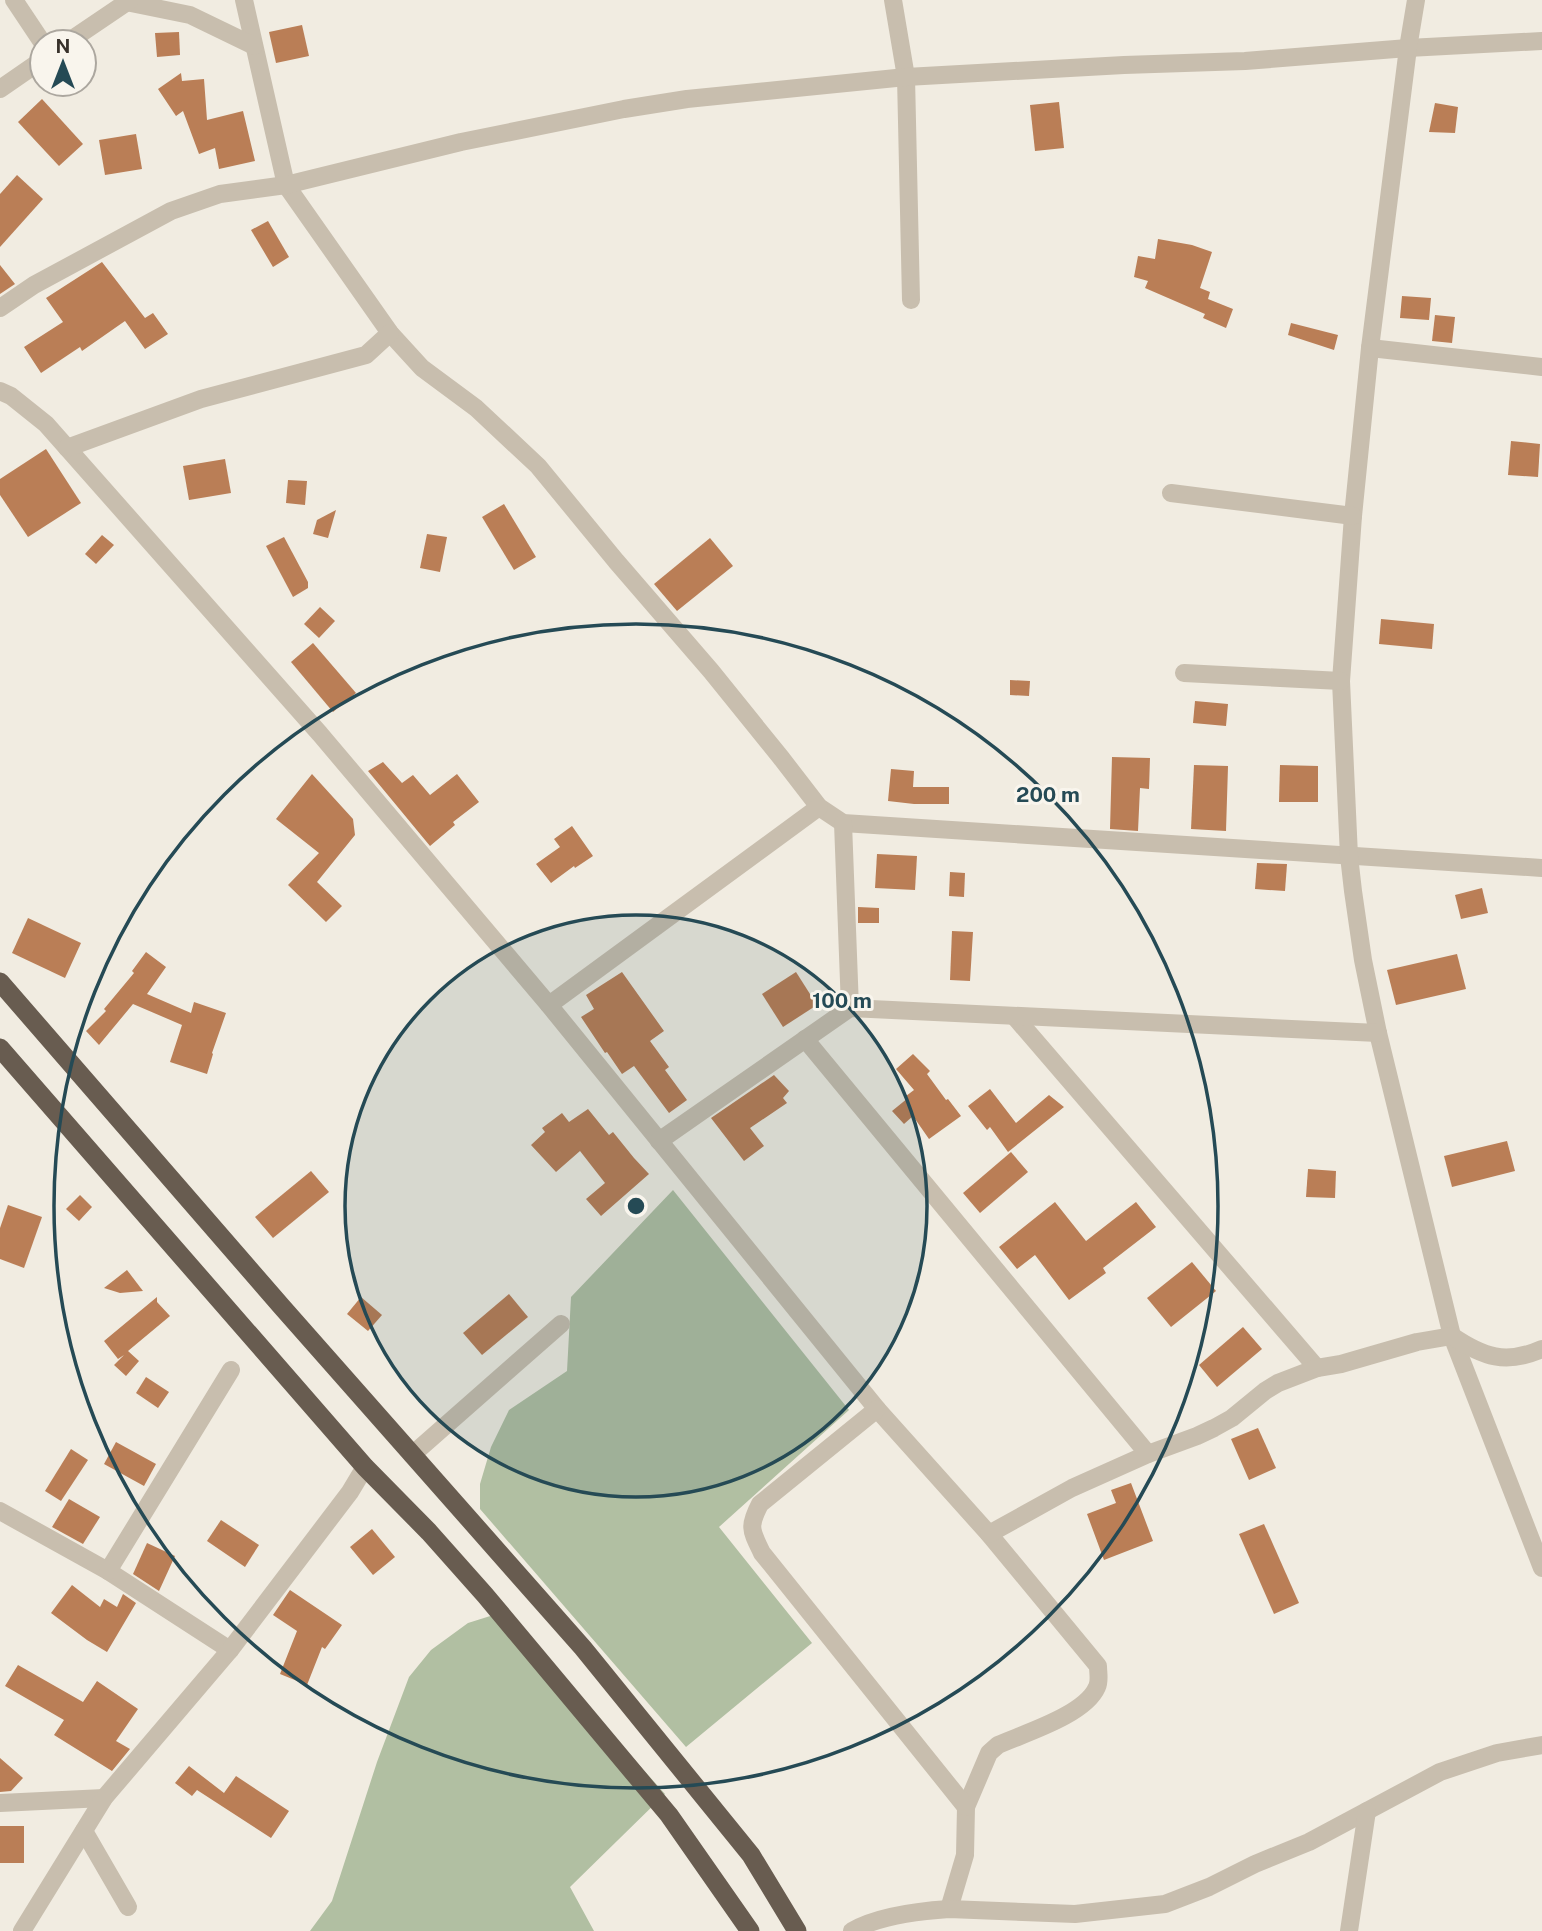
<svg xmlns="http://www.w3.org/2000/svg" width="1542" height="1931" viewBox="0 0 1542 1931" font-family="'Public Sans',sans-serif">
<style>
.green{fill:#b1bfa2}
.building{fill:#ba7e56}
.lines{fill:none;stroke-linecap:round;stroke-linejoin:round}
.minor{stroke:#c8beae;stroke-width:18}
.trunk{stroke:#685c50;stroke-width:19}
.ring{fill:none;stroke:#254a55;stroke-width:3.5}
.centre{fill:#254a55;stroke:#f9f5ed;stroke-width:3.5}
.ring-label{font-size:21px;text-anchor:middle;font-weight:bold;fill:#254a55;stroke:#f9f5ed;stroke-width:6;stroke-linejoin:round;paint-order:stroke}
</style>
<rect width="100%" height="100%" fill="#f1ece1"/>
<g class="green">
<path d="M673,1190L849,1410L719,1527L812,1643L686,1747L480,1509V1484L491,1447L509,1410L567,1371L571,1297Z"/>
<path d="M503,1612L665,1794L570,1887L594,1931H310L332,1901L377,1762L409,1677L431,1650L468,1623Z"/>
</g>
<g class="building">
<path d="M302,25L309,56L276,63L269,32Z"/>
<path d="M179,32L180,55L157,57L155,33Z"/>
<path d="M181,73L182,81L204,79L207,120L243,111L255,161L219,169L215,148L199,154L183,111L176,116L158,89Z"/>
<path d="M42,99L83,144L59,166L18,122Z"/>
<path d="M1059,102L1064,148L1035,151L1030,105Z"/>
<path d="M1435,103L1458,107L1455,133L1429,132Z"/>
<path d="M136,134L142,169L105,175L99,140Z"/>
<path d="M17,175L43,199L0,247V194Z"/>
<path d="M268,221L289,257L273,267L251,230Z"/>
<path d="M1158,239L1192,245L1212,252L1200,288L1210,292L1208,299L1233,309L1226,328L1203,318L1205,314L1145,288L1148,281L1134,277L1138,256L1155,259Z"/>
<path d="M102,262L145,318L153,313L168,334L145,349L125,321L82,351L80,347L41,373L24,347L63,322L46,298Z"/>
<path d="M0,265L15,284L0,294Z"/>
<path d="M1402,296L1431,298L1429,320L1400,318Z"/>
<path d="M1435,315L1455,317L1452,343L1432,341Z"/>
<path d="M1291,323L1338,335L1334,350L1288,335Z"/>
<path d="M1511,441L1540,444L1538,477L1508,475Z"/>
<path d="M46,449L81,503L28,537L0,495V479Z"/>
<path d="M225,459L231,493L189,500L183,466Z"/>
<path d="M288,480L307,481L305,505L286,503Z"/>
<path d="M504,504L536,557L514,570L482,517Z"/>
<path d="M336,510L328,538L313,534L317,520Z"/>
<path d="M427,534L447,537L440,572L420,568Z"/>
<path d="M102,535L114,545L96,564L85,554Z"/>
<path d="M284,537L308,582V588L293,597L266,546Z"/>
<path d="M710,538L733,566L677,611L654,584Z"/>
<path d="M320,607L335,621L319,638L304,624Z"/>
<path d="M1381,619L1434,624L1432,649L1379,644Z"/>
<path d="M313,643L356,693L333,712L291,662Z"/>
<path d="M1010,680L1030,681L1029,696L1010,695Z"/>
<path d="M1195,701L1228,704L1226,726L1193,723Z"/>
<path d="M1112,757L1150,758L1149,789L1140,788L1138,831L1110,829Z"/>
<path d="M383,762L402,783L413,775L430,795L457,774L479,802L453,822L455,825L430,846L368,771Z"/>
<path d="M1194,765L1228,766L1226,831L1191,829Z"/>
<path d="M1280,765L1318,766V802H1279Z"/>
<path d="M891,769L914,771L913,787H949V804H914L888,801Z"/>
<path d="M312,774L353,819L355,835L317,882L342,906L326,922L288,885L319,853L276,819Z"/>
<path d="M572,826L593,856L575,868L574,866L551,883L536,864L560,847L554,839Z"/>
<path d="M877,854L917,856L915,890L875,888Z"/>
<path d="M1257,863L1287,864L1285,891L1255,889Z"/>
<path d="M950,872L965,873L964,897L949,896Z"/>
<path d="M1482,888L1488,913L1461,919L1455,895Z"/>
<path d="M858,907L879,908V923H858Z"/>
<path d="M28,918L81,943L65,978L12,953Z"/>
<path d="M952,931L973,932L970,981L950,980Z"/>
<path d="M146,952L166,967L147,994L191,1013L194,1002L226,1013L212,1053L213,1054L207,1074L170,1062L182,1025L133,1004L99,1045L86,1031L106,1011L104,1009L134,973L132,971Z"/>
<path d="M1457,954L1466,989L1396,1005L1387,970Z"/>
<path d="M622,972L664,1031L650,1041L669,1067L665,1070L687,1100L669,1113L634,1066L622,1074L607,1052L605,1053L581,1017L594,1009L586,995Z"/>
<path d="M796,972L817,1005L783,1027L762,994Z"/>
<path d="M913,1054L930,1071L927,1074L946,1100L948,1099L961,1116L929,1139L913,1116L904,1124L892,1111L908,1098L906,1096L914,1090L896,1069Z"/>
<path d="M774,1075L789,1091L783,1098L787,1103L750,1128L764,1146L744,1161L711,1118Z"/>
<path d="M990,1089L1016,1123L1049,1095L1064,1107L1008,1152L990,1127L987,1130L968,1106Z"/>
<path d="M588,1109L609,1135L613,1132L634,1158L649,1174L601,1216L586,1199L605,1183L580,1151L556,1172L531,1145L545,1132L542,1128L562,1113L569,1122Z"/>
<path d="M1507,1141L1515,1171L1452,1187L1444,1156Z"/>
<path d="M1011,1152L1028,1172L980,1213L963,1193Z"/>
<path d="M1308,1169L1336,1171L1335,1198L1306,1197Z"/>
<path d="M311,1171L329,1192L273,1238L255,1217Z"/>
<path d="M80,1195L92,1207L79,1221L66,1209Z"/>
<path d="M1055,1202L1086,1241L1136,1202L1156,1227L1103,1268L1106,1273L1069,1300L1035,1255L1017,1269L999,1247Z"/>
<path d="M8,1205L42,1217L24,1268L0,1259V1228Z"/>
<path d="M1192,1262L1216,1291L1171,1327L1147,1298Z"/>
<path d="M127,1270L143,1291L120,1293L104,1288Z"/>
<path d="M509,1294L528,1317L482,1355L463,1333Z"/>
<path d="M157,1297V1302L170,1316L128,1351L139,1361L126,1376L114,1365L124,1355L118,1359L104,1341Z"/>
<path d="M361,1297L382,1315L368,1331L347,1314Z"/>
<path d="M1243,1327L1262,1349L1217,1387L1199,1365Z"/>
<path d="M146,1377L169,1392L158,1408L136,1393Z"/>
<path d="M1258,1428L1276,1468L1249,1480L1231,1439Z"/>
<path d="M116,1442L156,1464L144,1486L104,1464Z"/>
<path d="M71,1449L88,1460L61,1501L45,1491Z"/>
<path d="M1131,1483L1153,1541L1104,1560L1087,1514L1116,1503L1111,1490Z"/>
<path d="M69,1499L100,1517L83,1544L52,1527Z"/>
<path d="M221,1520L259,1545L245,1567L207,1541Z"/>
<path d="M1264,1524L1299,1603L1274,1614L1239,1534Z"/>
<path d="M372,1529L395,1557L373,1575L350,1547Z"/>
<path d="M147,1543L175,1556L159,1591L133,1574Z"/>
<path d="M72,1585L100,1607L104,1599L117,1607L123,1594L136,1603L107,1652L87,1640L51,1613Z"/>
<path d="M290,1590L342,1625L325,1649L322,1647L307,1685L280,1674L297,1631L273,1615Z"/>
<path d="M18,1665L83,1702L97,1681L138,1709L116,1741L130,1749L112,1771L54,1735L64,1720L5,1686Z"/>
<path d="M0,1758L23,1778L11,1791L0,1792Z"/>
<path d="M189,1766L224,1793L236,1776L289,1811L271,1838L197,1790L192,1796L175,1783Z"/>
<rect x="0" y="1826" width="24" height="37"/>
</g>
<g class="lines">
<g class="minor">
<path d="M14,0L42,42"/>
<path d="M244,0L286,185L390,333L422,368L476,408L538,466L616,561L711,671L782,759L819,807L843,823L1542,868"/>
<path d="M893,0L906,77L911,300"/>
<path d="M126,2L190,15L254,46"/>
<path d="M68,42L130,0"/>
<path d="M0,89L42,60"/>
<path d="M0,308L34,285L171,211L220,194L286,185L461,142L624,109L687,99L906,77L1124,65L1245,61L1408,48L1542,41"/>
<path d="M1370,348L1408,48L1416,0"/>
<path d="M1542,367L1370,348L1353,516L1341,681L1349,856L1353,891L1363,960L1378,1033L1452,1336L1542,1568"/>
<path d="M0,391L11,396L46,424L320,734L549,1005L877,1409L989,1534L1098,1666C1098,1673 1100,1681 1097,1687C1085,1715 1025,1733 998,1745L989,1753L966,1807L965,1855L949,1909"/>
<path d="M67,448L201,399L366,355L390,333"/>
<path d="M1171,493L1353,516"/>
<path d="M1184,673L1341,681"/>
<path d="M843,823L850,1008"/>
<path d="M549,1005L819,807"/>
<path d="M1014,1016L1317,1368"/>
<path d="M805,1039L1148,1454"/>
<path d="M659,1141L850,1008L1378,1033"/>
<path d="M877,1409L760,1504C748,1527 751,1530 762,1553L966,1807"/>
<path d="M412,1455L561,1324"/>
<path d="M0,1511L108,1571L230,1650"/>
<path d="M989,1534L1072,1488L1148,1454L1197,1436L1214,1428L1232,1418L1265,1391L1278,1383L1317,1368L1341,1364L1417,1342L1452,1336C1483,1357 1506,1365 1542,1349"/>
<path d="M108,1571L231,1370"/>
<path d="M0,1803L104,1798"/>
<path d="M84,1831L128,1907"/>
<path d="M22,1931L104,1798L230,1650L350,1492L365,1467"/>
<path d="M852,1931C878,1916 919,1911 949,1909L1075,1914L1165,1904L1209,1887L1255,1864L1309,1842L1440,1772L1497,1753L1542,1745"/>
<path d="M1349,1931L1367,1811"/>
</g>
<g class="trunk">
<path d="M0,982L282,1307L583,1648L751,1855L797,1931"/>
<path d="M0,1048L365,1467L429,1532L485,1595L669,1815L750,1931"/>
</g>
</g>
<circle cx="636" cy="1206" r="291" fill="#254a55" fill-opacity=".12"/>
<g class="ring">
<circle cx="636" cy="1206" r="291"/>
<circle cx="636" cy="1206" r="582"/>
</g>
<circle cx="636" cy="1206" r="10" class="centre"/>
<g class="ring-label">
<text x="1048" y="802">200 m</text>
<text x="842" y="1008">100 m</text>
</g>
<g transform="translate(63 63)"><circle r="33" fill="#f9f5ed" stroke="#aca79f" stroke-width="2"/>
<path d="M0-5L12 26L0 18L-12 26Z" fill="#254a55"/>
<text y="-10" font-size="19" font-weight="bold" text-anchor="middle" fill="#38312b">N</text>
</g>
</svg>
